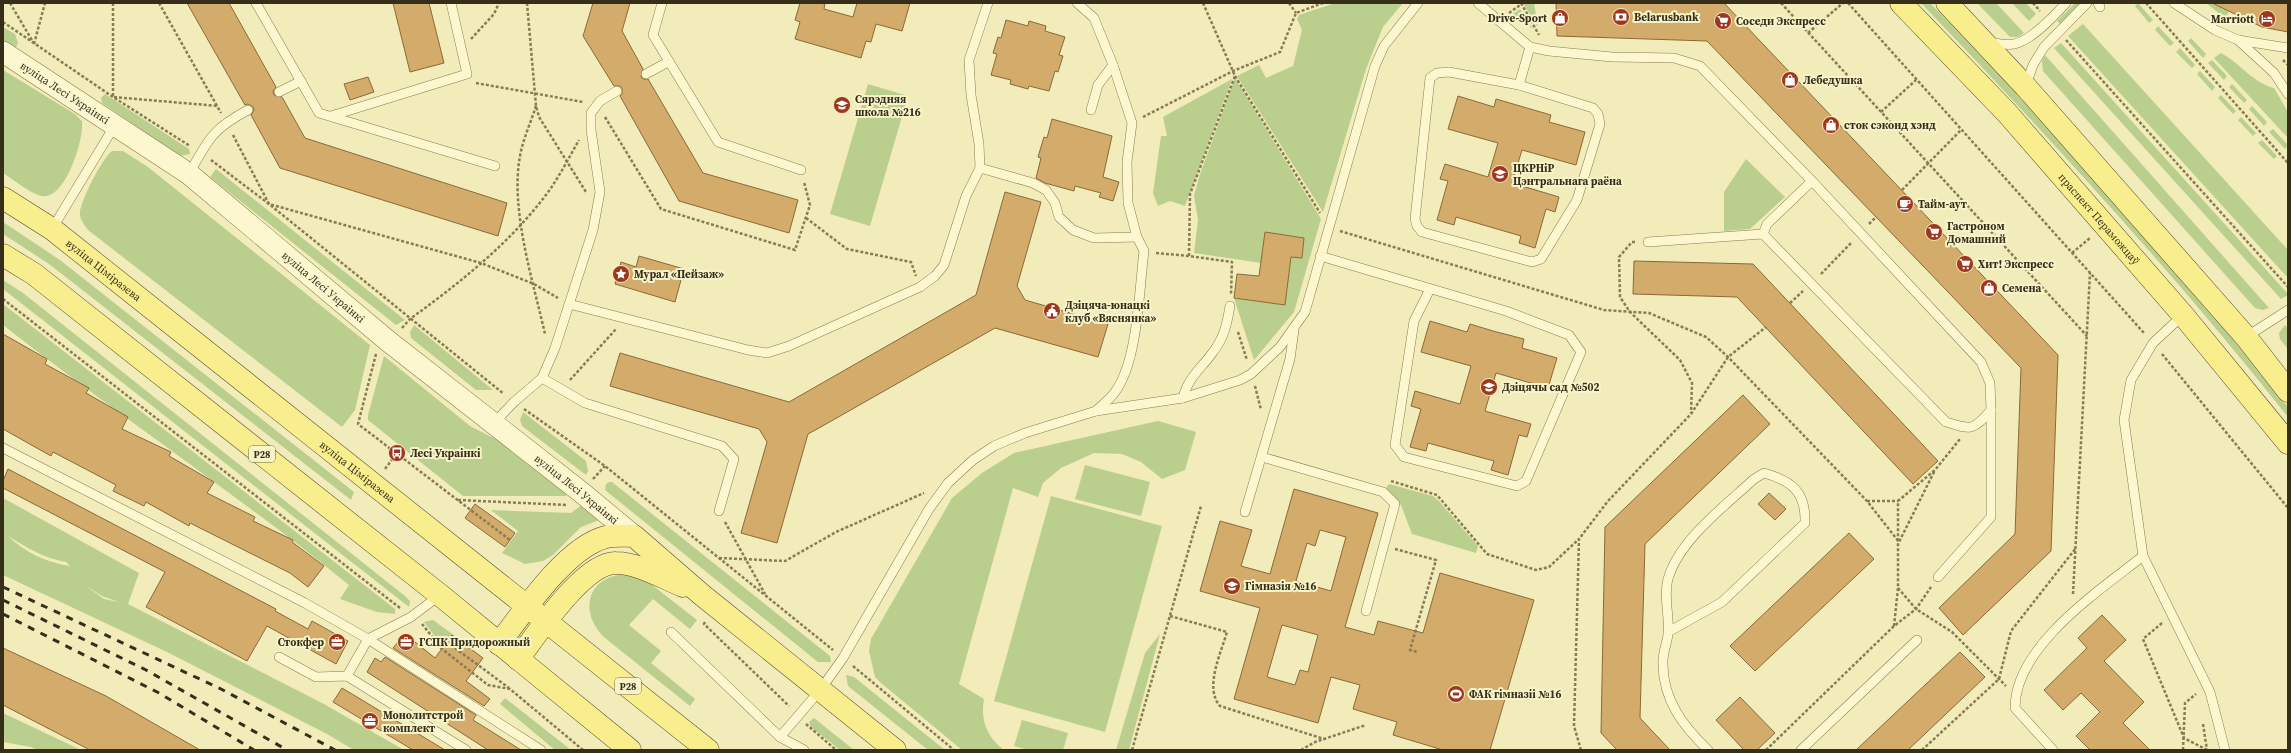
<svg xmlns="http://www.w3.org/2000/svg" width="2291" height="753" viewBox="0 0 2291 753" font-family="'Source Serif 4',serif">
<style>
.green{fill:#bacf8e;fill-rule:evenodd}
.building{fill:#d3ac6c;stroke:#8a6937;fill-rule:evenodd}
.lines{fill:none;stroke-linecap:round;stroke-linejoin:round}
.service-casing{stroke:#897b53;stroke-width:10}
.tertiary-casing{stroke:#897b53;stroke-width:22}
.primary-casing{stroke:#564728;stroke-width:23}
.path{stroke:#897b53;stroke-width:2.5;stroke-dasharray:3 2;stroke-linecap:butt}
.service{stroke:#fcf7ce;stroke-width:9}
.tertiary{stroke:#fcf7ce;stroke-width:21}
.primary{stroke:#f9ee8d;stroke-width:22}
.rail{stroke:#372e1a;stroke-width:3;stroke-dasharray:7 7;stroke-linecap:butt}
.labels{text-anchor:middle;stroke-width:4;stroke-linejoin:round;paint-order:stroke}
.shield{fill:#f8f4ca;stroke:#71694f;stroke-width:1}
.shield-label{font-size:10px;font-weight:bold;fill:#372e1a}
.poi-label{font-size:11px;font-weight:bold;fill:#372e1a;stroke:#f8f4ca;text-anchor:start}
.street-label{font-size:11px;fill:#372e1a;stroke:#f8f4ca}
</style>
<rect width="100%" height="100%" fill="#f1ecba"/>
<g class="green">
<path d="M1335,3H1403L1383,27L1366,69L1323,212L1237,76L1259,65L1266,78L1293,66L1302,30L1297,19L1299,15Z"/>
<path d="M1525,3H1534L1538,27L1524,5Z"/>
<path d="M1921,3H1930C2055,133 2177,266 2288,407V417C2173,272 2049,137 1921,3Z"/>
<path d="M1977,3H1996L2024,33L2018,37H2010Z"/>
<path d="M2012,3H2026L2036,14L2029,21Z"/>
<path d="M2075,3H2082L2060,24L2057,21Z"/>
<path d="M2138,3L2153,20L2149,23L2135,6Z"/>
<path d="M2206,3H2220L2229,12L2225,18Z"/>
<path d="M1520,9L1533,29L1513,14Z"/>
<path d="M2083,24L2288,250V278L2068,36Z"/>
<path d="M2158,26L2174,43L2170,46L2155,30Z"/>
<path d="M3,27L15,34L18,43L16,47L3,41Z"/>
<path d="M2191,38L2206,54L2203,58L2188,41Z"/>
<path d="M2061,43L2288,294V295L2281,299L2054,48Z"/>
<path d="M2180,48L2195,65L2192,68L2176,52Z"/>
<path d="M2221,53C2240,63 2253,83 2274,88L2288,112V138L2214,58Z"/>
<path d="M2045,55L2269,308L2263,310L2255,308L2043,71L2042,61Z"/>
<path d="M2212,60L2227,76L2224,80L2208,63Z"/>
<path d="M3,70L75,114L82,121C84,139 67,194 46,196C35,198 13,179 3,173Z"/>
<path d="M2200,71L2215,87L2212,91L2197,74Z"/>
<path d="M1235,78L1321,219L1294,312L1254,360L1234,298L1285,305L1291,257L1302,258L1304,238L1265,233L1261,263L1194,253L1198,220L1194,196L1199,177Z"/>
<path d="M1232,79L1185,206L1170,201L1158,206L1153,193L1161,136H1167L1163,117Z"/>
<path d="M868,84L908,96L870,226L830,214Z"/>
<path d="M2232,84L2247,100L2244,103L2229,87Z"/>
<path d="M105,94L189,149L190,154L180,156L102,103L101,98Z"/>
<path d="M2221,95L2236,111L2233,114L2218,98Z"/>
<path d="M2252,106L2267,122L2264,126L2249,109Z"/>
<path d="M2241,117L2256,133L2253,136L2238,120Z"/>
<path d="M2273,129L2288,145L2285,149L2269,132Z"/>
<path d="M2262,140L2277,156L2274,159L2258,143Z"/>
<path d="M112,151H123L148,167L370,345L355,410L342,427L88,230C84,224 79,219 80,211C83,197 101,160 112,151Z"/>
<path d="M1746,159L1785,197L1750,229L1724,231V192Z"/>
<path d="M216,169L405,320L396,325L210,177Z"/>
<path d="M3,222L60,260L354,492L351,500L49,264L3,234Z"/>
<path d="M3,280L23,293L405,596L410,601L409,607L3,289Z"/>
<path d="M3,304L395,609V614L377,612L340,599L349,585C237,494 116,414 3,325Z"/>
<path d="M414,325L493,390H476L411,338L410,332Z"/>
<path d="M2285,325L2288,329V349L2280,339L2279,333Z"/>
<path d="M384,356L470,426L507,445L566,490V496H463L368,420V415Z"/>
<path d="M523,412L586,461L588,471L586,475L522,426L520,420Z"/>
<path d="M1158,421L1196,432L1185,470L1162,479L1141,462L1122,454L1094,453L1061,468L1043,483L1038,497L1013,488L959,684L984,699C980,720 987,737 1004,750H962L881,683L875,677L869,651L871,639L952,498L982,473L1014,453Z"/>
<path d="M1085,465L1150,482L1141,516L1075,499Z"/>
<path d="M609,482H612L830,656L831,662H818L605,490L606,484Z"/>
<path d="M1389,484L1433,496L1438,500L1478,546L1476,553L1412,534L1401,505L1386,488Z"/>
<path d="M1051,496L1162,526L1105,732L994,701Z"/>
<path d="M3,498L139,573L128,604L324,704L404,750H354L327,734L167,652L3,575ZM8,536C27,548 44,558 66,562L70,566C48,563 24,552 8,536ZM85,585L102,596L119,602L104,599Z"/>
<path d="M583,504L602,519L581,527L553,555L543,561L525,564L502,553L518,531L491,510L571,513Z"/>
<path d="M626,574L647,581L697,620L690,629L653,599L629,625L661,651L651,663L695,699L690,706L605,638C578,612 587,576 626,574Z"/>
<path d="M433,620L455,636L452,635L443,647L424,622Z"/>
<path d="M1160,634L1129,750H1116L1145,653Z"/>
<path d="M846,675L854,677L945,750H928L848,686Z"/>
<path d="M505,698L571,750H555L500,704Z"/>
<path d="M3,713L81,750H37L31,747L3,742Z"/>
<path d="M814,718L854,750H840L811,727L809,722Z"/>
<path d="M1022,720L1068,733L1063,750H1028L1014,746Z"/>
</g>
<g class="building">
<path d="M187,3H229L276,87L273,91L274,95L282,97L305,138L507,203L498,236L280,168L251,115L254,110L253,107L248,104L245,105Z"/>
<path d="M393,3H429L444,63L410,72Z"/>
<path d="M593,3H630L622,31L643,69L641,77L643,79H648L703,173L798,200L789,233L679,201L620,96L622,94V88L620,86H614L583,36Z"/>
<path d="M800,3H825L824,9L853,17L857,3H910L902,31L876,24L871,42L866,41L861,58L795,39L800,22L795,20Z"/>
<path d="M1556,3H1724L2058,355L2051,551L1963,635L1939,608L2015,534L2021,368L1707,41L1557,36Z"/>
<path d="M2212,3H2288V32L2262,27Z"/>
<path d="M1006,20L1028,26L1029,21L1046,26L1045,31L1065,37L1059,55L1063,56L1058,72L1055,71L1049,91L1029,86L1028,89L1010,84L1011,80L991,75L997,54L993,53L998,37L1001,38Z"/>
<path d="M368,77L374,92L350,100L344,84Z"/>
<path d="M1458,96L1494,107L1496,99L1551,115L1549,122L1585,132L1576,165L1522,150L1512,183L1559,197L1555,212L1546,209L1535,248L1519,243L1521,236L1456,217L1454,225L1437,220L1448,181L1440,179L1445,164L1488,177L1498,143L1448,129Z"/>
<path d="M1052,119L1112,136L1103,177L1119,182L1113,201L1099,197L1101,193L1075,186L1074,191L1045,183L1036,178L1041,158L1038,157L1044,137L1047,138Z"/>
<path d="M1005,192L1041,202L1017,286L1025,300L1108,324L1098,357L995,328L819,428L808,434L777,543L741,533L767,442L759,429L610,386L620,353L789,402L976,295Z"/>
<path d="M1265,232L1304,238L1302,258L1291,257L1285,305L1234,298L1237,274L1259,276Z"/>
<path d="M639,256L684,269L675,302L615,284L621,262L636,267Z"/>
<path d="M1634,261L1753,264L1938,461L1913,484L1737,297L1633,294Z"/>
<path d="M1430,321L1467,332L1470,324L1493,331L1524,339L1522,348L1557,358L1548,388L1496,373L1485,411L1531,424L1527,437L1519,435L1508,475L1491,470L1494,461L1428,443L1426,451L1410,447L1421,409L1411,406L1415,391L1460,404L1471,366L1421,352Z"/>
<path d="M3,334L47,359L45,364L89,388L86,393L128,417L122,429L171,452L169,456L214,482L207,493L255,517L253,521L293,540L292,542L324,566L308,587L290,573L190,523L189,526L146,502L144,506L113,491L116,485L53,452L51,456L3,429Z"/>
<path d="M1743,395L1770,424L1645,544L1640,718L1670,750H1617L1601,733L1605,527Z"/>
<path d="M8,469L276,609L275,611L308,629L312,621L348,641L336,664L267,626L247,661L146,607L165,572L3,488V481Z"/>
<path d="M1294,489L1378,513L1345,627L1374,635L1378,621L1423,633L1440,573L1534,600L1490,750H1443L1393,735L1397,722L1353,709L1360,685L1331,677L1318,723L1234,699L1260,608L1200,591L1220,521L1252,530L1241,566L1270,574ZM1320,530L1346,537L1331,591L1296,581L1307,543L1315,546ZM1282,625L1318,635L1308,672L1300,670L1295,685L1267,677Z"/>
<path d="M1769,493L1786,509L1775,520L1758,504Z"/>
<path d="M475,504L515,533L505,547L465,518Z"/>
<path d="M1849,533L1874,559L1755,671L1730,646Z"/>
<path d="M2102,615L2126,640L2104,661L2144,702L2123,723L2150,750H2090L2076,736L2100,712L2081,693L2063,710L2044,690L2087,648L2078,638Z"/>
<path d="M405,634L435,658L452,635L483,658L466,681L490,699L484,706L393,648Z"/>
<path d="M3,648L106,696L200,750H90L3,705Z"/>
<path d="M1960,652L1985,677L1908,750H1856Z"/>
<path d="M385,657L476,715L473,720L521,750H488L367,672L375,658L381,662Z"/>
<path d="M342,688L445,750H413L333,702Z"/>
<path d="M1740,697L1775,733L1757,750H1744L1716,720Z"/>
</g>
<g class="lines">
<g class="service-casing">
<g id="service">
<path d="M256,3L319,113L495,166"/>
<path d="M662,3L653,35L718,142L801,170"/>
<path d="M1077,3L1094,18L1113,65L1132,123L1127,162L1128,203L1137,237L1144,251C1139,290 1138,361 1115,392C1110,399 1102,405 1096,411"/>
<path d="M1478,3L1530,47L1549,51L1612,57L1674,58L1700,66L1812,181L1981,362L1990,383L1991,410C1973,431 1971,430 1946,422L1763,234L1648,242"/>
<path d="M2098,3L2100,7"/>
<path d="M2174,3L2215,30L2238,40L2288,48"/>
<path d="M2238,40L2274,73L2288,94"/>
<path d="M1989,42C1996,43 2007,46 2014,44C2031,41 2055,15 2066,3"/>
<path d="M1449,72L1519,85L1593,108L1598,114L1600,124L1577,200L1541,259L1532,262L1422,232L1417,226L1415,219L1430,78L1437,73Z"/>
<path d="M646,74L668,62"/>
<path d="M1519,85L1530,47"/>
<path d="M2026,85L2033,65L2044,47L2087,3"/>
<path d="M279,92L301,81"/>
<path d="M1091,110L1098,85L1113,65"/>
<path d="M331,116L467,74L451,3"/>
<path d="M980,168L1033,183L1046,190L1055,203L1059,217L1073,230L1094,238L1137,237"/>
<path d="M189,174C208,140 212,129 248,110"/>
<path d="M52,229L115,125"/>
<path d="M1763,234L1767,224L1812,181"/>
<path d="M1320,256L1506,311L1569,335L1581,352L1526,481L1517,486L1404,457L1395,445L1414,321L1430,289"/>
<path d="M569,304L748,350L767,353L789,346L920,287L935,276L944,265L966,196L980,168L979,144L971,95L969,60L988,3"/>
<path d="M2183,315L2153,343L2131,380L2124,420L2143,556L2210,692L2225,750"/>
<path d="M2246,337L2288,310"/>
<path d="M542,378L585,403L722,446L734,459L719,511"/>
<path d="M1183,398C1188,377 1201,369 1213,352C1224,338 1227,324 1230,306"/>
<path d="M494,423L514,402L542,378L555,348L593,230L600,192L591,130V113L600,101L617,91"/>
<path d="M3,448L305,603L368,639L411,617L440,595"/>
<path d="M1262,457L1383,492L1395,504L1366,611"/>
<path d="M1245,512L1290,359L1294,330"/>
<path d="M1938,577L1991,517V410"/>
<path d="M671,632L780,737"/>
<path d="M1668,632L1722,602L1805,523C1806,492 1792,481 1764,473L1754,479C1725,506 1679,540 1668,579C1663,597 1670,616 1668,634C1667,644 1662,654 1663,664C1663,700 1683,726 1708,750"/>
<path d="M279,657L316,677L347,676L466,750"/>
<path d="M347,676L368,639L541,750"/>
<path d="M804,750L780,737L821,689L843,658L929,509L948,483L973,460L994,446L1025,433L1096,411L1183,398L1240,380L1251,374L1280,347L1305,312L1375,66L1384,46L1418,3"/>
<path d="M1801,750L1917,640"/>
<path d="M2053,750L2015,708C2015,646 2099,591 2143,556"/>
</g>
</g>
<g class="tertiary-casing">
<g id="tertiary">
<path id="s1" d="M3,52L189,174L388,341L581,492L634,536"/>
</g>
</g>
<g class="primary-casing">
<g id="primary">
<path id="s2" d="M1901,3L2007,113L2183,315L2288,443"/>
<path d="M1947,3L2025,86L2246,337L2288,391"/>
<path id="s3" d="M3,198L52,229L708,750"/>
<path d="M3,255L34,274L440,595L630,750"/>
<path d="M499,644C523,612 566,547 606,537C615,535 625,536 634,536L702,595L895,750"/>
<path d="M518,659C537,634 584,562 616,563C639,563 663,578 683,586"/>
</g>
</g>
<g class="path">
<path d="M10,3L33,42"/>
<path d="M113,3V97L218,106"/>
<path d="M159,3L221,113"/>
<path d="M527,3L536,106L539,117L586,192"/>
<path d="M1203,3L1235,76L1190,194L1189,256L1232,262L1231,294"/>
<path d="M1289,3L1296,13"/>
<path d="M1521,3L1539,35"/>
<path d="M1781,3L2087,336"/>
<path d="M1848,3L2144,333"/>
<path d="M2033,3L2040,11"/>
<path d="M2146,3L2288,163"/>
<path d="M1509,13L1523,3"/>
<path d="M3,22L113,97L190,146"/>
<path d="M1808,33L1843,3"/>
<path d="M471,39L494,14L499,3"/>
<path d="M2066,40L2288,287"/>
<path d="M34,44L45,3"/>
<path d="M2283,60L2288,65"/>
<path d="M1235,76L1320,213"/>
<path d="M476,83L583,102"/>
<path d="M536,106C531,122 523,139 520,156C510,209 533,281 545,334"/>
<path d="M1881,112L1916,80"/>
<path d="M605,117L661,209L795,250L810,205L804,182"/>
<path d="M1143,117L1233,71L1280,52L1296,13L1323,3"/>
<path d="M233,135L269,204L481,263L534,284L558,298"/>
<path d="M211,160L269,204L504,394"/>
<path d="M1902,190L1961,130"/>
<path d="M806,218L847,249L911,262L916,276"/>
<path d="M1869,224L1876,217"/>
<path d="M1340,231L1604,310L1649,313L1706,337L1728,357L1867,501L1899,542L1935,470"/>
<path d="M1635,242H1632L1619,257L1620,297L1630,312L1680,360L1692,383L1691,413"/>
<path d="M1156,253L1189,256"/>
<path d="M2072,253L2090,238"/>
<path d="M1821,274L1852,242"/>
<path d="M3,299L400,608"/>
<path d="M1790,303L1803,291"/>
<path d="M402,328L410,319C461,282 514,240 551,188C561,173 570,156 579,140"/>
<path d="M1238,332L1247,360"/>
<path d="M376,354L358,424L510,540"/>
<path d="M2162,354L2288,508"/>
<path d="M570,380L616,329"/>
<path d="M1255,386L1261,410"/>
<path d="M524,409L605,466L833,650"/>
<path d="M385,469L397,453"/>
<path d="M593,479L605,466"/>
<path d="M1391,481L1437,495L1487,554L1536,570L1549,567L1579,539"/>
<path d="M458,500L567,505"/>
<path d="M1867,501H1898"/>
<path d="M725,522L765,594"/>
<path d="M1395,549L1436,560L1410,650L1417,652"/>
<path d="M719,558L785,561L836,532L924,493"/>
<path d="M1898,588L1916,609L1952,632L2006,686"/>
<path d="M2073,594L2090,273"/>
<path d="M1170,616L1227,632C1221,653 1204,688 1220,706L1324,739"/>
<path d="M705,622L704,624L789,706"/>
<path d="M2162,623L2143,639L2184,738L2207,750"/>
<path d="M422,624L442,649L488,685L510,689L583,750"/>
<path d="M1894,626L1898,588V501L1935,470L1960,439"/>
<path d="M447,642L509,688"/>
<path d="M853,666L954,750"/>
<path d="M806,724L836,750"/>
<path d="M2203,724L2207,750"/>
<path d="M1132,750L1201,506"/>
<path d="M1301,750L1315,742L1366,725"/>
<path d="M1581,750L1574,726L1579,539L1608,501L1691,414L1728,357L1766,327"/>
<path d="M1766,750L1894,626L1916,609L1931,587"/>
<path d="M1922,750L1999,679L2011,631L2076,548"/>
<path d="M2183,750L2185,703L2196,694"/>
</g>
<use href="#service" class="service"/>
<use href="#tertiary" class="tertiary"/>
<use href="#primary" class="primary"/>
<g class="rail">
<path d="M3,587L221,689L335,750"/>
<path d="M3,600L146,670L287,750"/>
<path d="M3,614L159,693L254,750"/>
</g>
</g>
<defs>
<g id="bank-disc" transform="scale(0.9)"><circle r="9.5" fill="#9d371e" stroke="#f8f4ca"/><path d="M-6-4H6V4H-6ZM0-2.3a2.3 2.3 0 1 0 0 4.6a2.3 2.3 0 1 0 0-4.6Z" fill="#fff"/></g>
<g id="shop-disc" transform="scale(0.9)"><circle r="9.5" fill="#9d371e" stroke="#f8f4ca"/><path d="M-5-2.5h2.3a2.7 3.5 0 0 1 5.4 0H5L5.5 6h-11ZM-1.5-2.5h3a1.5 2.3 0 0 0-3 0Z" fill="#fff"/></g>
<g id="hotel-disc" transform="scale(0.9)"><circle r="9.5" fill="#9d371e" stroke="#f8f4ca"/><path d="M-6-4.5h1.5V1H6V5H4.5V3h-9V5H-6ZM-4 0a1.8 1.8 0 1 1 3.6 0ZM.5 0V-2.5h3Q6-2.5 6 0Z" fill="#fff"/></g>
<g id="supermarket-disc" transform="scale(0.9)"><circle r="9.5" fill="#9d371e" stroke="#f8f4ca"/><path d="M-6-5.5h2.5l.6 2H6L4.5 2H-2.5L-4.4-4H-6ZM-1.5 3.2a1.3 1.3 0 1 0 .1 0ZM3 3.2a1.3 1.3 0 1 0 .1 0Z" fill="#fff"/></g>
<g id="school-disc" transform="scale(0.9)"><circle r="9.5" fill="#9d371e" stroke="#f8f4ca"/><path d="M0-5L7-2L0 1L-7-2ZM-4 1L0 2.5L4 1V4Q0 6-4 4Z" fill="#fff"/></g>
<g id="cafe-disc" transform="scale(0.9)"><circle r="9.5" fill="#9d371e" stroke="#f8f4ca"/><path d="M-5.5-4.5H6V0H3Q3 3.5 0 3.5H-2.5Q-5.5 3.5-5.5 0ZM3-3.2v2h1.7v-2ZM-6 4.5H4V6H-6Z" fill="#fff"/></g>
<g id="sight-disc" transform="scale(0.9)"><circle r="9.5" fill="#9d371e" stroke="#f8f4ca"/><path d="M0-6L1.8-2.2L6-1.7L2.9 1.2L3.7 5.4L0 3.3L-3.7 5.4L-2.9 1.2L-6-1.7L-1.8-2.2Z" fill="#fff"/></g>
<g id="civic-disc" transform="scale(0.9)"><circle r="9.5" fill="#9d371e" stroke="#f8f4ca"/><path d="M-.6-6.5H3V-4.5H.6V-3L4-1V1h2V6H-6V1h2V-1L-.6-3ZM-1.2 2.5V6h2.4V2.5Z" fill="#fff"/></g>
<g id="bus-disc" transform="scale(0.9)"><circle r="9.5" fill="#9d371e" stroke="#f8f4ca"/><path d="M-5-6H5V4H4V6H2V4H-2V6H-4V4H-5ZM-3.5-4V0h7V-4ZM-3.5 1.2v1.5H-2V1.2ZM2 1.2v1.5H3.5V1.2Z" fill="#fff"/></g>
<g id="office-disc" transform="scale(0.9)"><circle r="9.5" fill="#9d371e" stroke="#f8f4ca"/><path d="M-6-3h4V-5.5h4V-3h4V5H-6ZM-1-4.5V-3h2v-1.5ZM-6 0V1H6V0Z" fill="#fff"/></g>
<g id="stadium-disc" transform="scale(0.9)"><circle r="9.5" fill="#9d371e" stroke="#f8f4ca"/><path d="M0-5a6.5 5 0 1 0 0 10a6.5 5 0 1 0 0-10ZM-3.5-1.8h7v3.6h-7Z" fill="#fff"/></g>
</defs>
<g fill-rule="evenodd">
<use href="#bank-disc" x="1621" y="17"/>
<use href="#shop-disc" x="1560" y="18"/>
<use href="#hotel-disc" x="2267" y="19"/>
<use href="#supermarket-disc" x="1723" y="21"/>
<use href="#shop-disc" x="1790" y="80"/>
<use href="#school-disc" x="842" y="105"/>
<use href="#shop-disc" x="1831" y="125"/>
<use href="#school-disc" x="1500" y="174"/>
<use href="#cafe-disc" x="1905" y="204"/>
<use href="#supermarket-disc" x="1934" y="232"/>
<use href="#supermarket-disc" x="1965" y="264"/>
<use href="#sight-disc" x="621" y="274"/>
<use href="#shop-disc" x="1989" y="288"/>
<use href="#civic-disc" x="1052" y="311"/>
<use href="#school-disc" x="1489" y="387"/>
<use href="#bus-disc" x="397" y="453"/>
<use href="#school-disc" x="1232" y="586"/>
<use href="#office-disc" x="337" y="642"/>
<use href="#office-disc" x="406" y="642"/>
<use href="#stadium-disc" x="1456" y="694"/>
<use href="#office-disc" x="370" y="721"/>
</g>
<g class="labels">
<g class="shield">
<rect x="249" y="446" width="26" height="16" rx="3"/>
<rect x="615" y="678" width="26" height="16" rx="3"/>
</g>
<g class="shield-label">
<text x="262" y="458">Р28</text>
<text x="628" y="690">Р28</text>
</g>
<g class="poi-label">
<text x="1634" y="21">Belarusbank</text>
<text x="1547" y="22" text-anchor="end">Drive-Sport</text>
<text x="2254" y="23" text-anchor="end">Marriott</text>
<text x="1736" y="25">Соседи Экспресс</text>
<text x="1803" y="84">Лебедушка</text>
<text x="855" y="103">Сярэдняя<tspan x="855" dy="13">школа №216</tspan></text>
<text x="1844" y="129">сток сэконд хэнд</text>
<text x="1513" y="172">ЦКРНіР<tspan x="1513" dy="13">Цэнтральнага раёна</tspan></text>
<text x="1918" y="208">Тайм-аут</text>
<text x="1947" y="230">Гастроном<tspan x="1947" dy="13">Домашний</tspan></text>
<text x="1978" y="268">Хит! Экспресс</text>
<text x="634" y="278">Мурал «Пейзаж»</text>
<text x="2002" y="292">Семена</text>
<text x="1065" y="309">Дзіцяча-юнацкі<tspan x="1065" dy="13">клуб «Вяснянка»</tspan></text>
<text x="1502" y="391">Дзіцячы сад №502</text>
<text x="410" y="457">Лесі Украінкі</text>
<text x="1245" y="590">Гімназія №16</text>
<text x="324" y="646" text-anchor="end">Стокфер</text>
<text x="419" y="646">ГСПК Придорожный</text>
<text x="1469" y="698">ФАК гімназіі №16</text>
<text x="383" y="719">Монолитстрой<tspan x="383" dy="13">комплект</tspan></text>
</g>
<g class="street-label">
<text dy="4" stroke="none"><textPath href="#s1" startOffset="74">вуліца Лесі Украінкі</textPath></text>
<text dy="4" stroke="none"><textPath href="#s2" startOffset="293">праспект Пераможцаў</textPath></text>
<text dy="4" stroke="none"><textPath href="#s3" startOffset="124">вуліца Ціміразева</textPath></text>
<text dy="4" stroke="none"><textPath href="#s1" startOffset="398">вуліца Лесі Украінкі</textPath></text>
<text dy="4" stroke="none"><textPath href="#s3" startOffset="448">вуліца Ціміразева</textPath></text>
<text dy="4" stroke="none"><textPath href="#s1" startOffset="722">вуліца Лесі Украінкі</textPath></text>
</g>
</g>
<rect width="2291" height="753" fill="none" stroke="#372e1a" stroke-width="8"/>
</svg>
